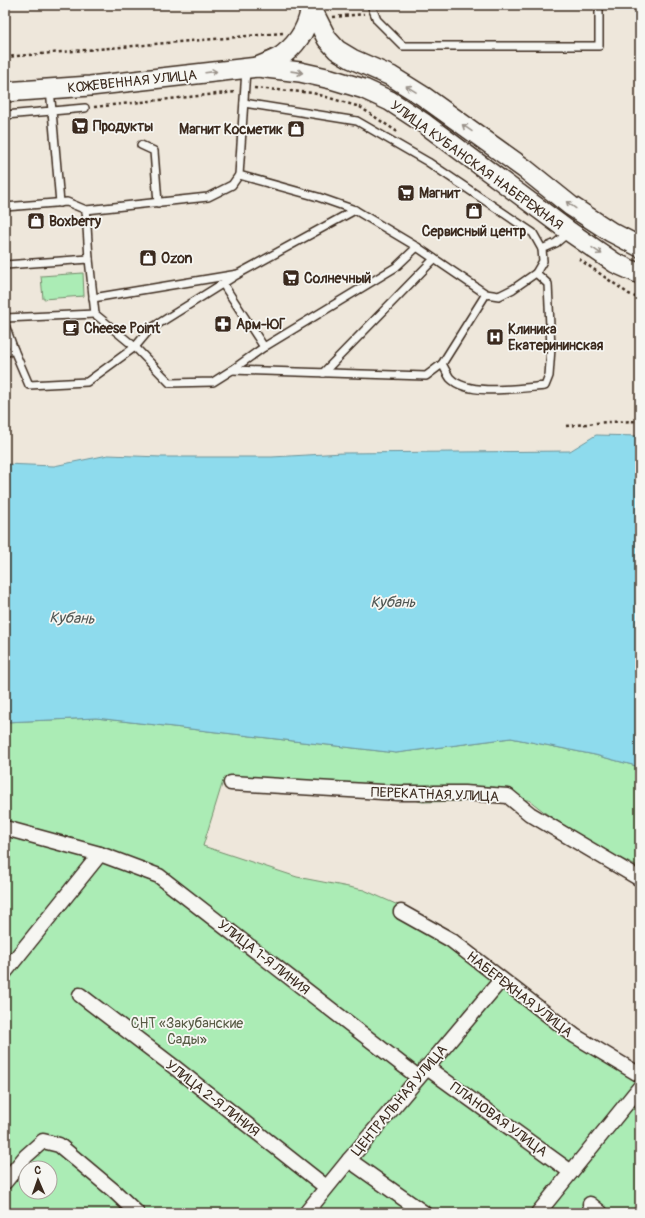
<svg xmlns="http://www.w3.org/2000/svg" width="645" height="1218" viewBox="0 0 645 1218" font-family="Pangolin,sans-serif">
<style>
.green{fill:#abecb5;stroke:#738b6a;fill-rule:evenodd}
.water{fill:#8edbed;stroke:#6d949a}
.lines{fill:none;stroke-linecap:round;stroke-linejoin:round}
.service-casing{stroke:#3b2a1e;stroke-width:10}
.minor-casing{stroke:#3b2a1e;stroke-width:17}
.secondary-casing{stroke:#3b2a1e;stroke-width:22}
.path{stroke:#3b2a1e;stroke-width:2.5;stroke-dasharray:3 3;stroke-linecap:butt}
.service{stroke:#f6f6f2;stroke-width:7}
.minor{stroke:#f6f6f2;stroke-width:14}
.secondary{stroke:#f6f6f2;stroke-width:19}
.oneway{stroke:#989088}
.labels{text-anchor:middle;stroke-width:3.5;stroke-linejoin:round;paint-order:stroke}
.street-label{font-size:14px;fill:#3b2a1e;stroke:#f6f6f2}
.poi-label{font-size:14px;font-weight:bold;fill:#3b2a1e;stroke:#f6f6f2;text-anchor:start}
.park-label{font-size:14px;fill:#575a44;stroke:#f6f6f2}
.water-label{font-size:15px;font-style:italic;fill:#505652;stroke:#f6f6f2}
</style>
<rect width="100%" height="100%" fill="#eee7db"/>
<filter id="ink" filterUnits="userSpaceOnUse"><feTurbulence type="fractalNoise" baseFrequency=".025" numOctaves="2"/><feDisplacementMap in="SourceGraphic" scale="8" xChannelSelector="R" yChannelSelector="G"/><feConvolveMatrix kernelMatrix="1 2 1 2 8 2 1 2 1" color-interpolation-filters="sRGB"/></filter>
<g filter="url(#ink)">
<g class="green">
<path d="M83,273L84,296L43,299L41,276Z"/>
<path d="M96,718L396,753L511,738L595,755L640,767V868L604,850L548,815L529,800L422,802L386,792L230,779L223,781L203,846L297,877L364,890L398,905L452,938L577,1033L640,1072V1213H5V722ZM26,1168H50V1192H26Z"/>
</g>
<path class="water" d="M596,435L640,436V767L595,755L511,738L396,753L96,718L5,722V464L54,466L108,455L161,457H272L343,453L570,451Z"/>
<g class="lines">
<g class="service-casing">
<g id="service">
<path d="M371,5L377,20L403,46H599V5"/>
<path d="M246,70L239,175L318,197L355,210L417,247L486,294L499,296L513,289L536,273L543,261L542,249L556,243L568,233"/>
<path d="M244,103L357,121L428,162L533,233L542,249"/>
<path d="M5,115L52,111L50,89"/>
<path d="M141,145L154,151L158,203"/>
<path d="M239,175L232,185L208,197L86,210L89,259L95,314L135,347L170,383L213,382L232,370L264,347L396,267L417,247"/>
<path d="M60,203L52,111L85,108"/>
<path d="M5,207L67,202L86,210"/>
<path d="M5,265L89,259"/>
<path d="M223,284L264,347"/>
<path d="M93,298L238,274L355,210"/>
<path d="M5,318L95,314"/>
<path d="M5,325L14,350"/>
<path d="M5,353L14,350L29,385L87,382L135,347L150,329L238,274"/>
<path d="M442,364C445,368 447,374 450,378C468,397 521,388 545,386L549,376L551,348L548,284L536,273"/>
<path d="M232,370L426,376L442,364L486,294"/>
<path d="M323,373L434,259"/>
</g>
</g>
<g class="minor-casing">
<g id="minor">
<path d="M231,783L399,793H464L508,796L530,814L640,879"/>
<path d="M5,828L100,854L159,876L418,1077"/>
<path d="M401,912L451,940L575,1036L640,1075"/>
<path d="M5,972L100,854"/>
<path d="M80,995L173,1066L326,1187"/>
<path d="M426,1067L571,1172"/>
<path d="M349,1160L424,1213"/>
<path d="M5,1182L26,1156L43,1141L59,1145L114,1191L137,1213"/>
<path d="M590,1204L601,1213"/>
<path d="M306,1213L349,1160L501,980"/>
<path d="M538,1213L640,1087"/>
</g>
</g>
<g class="secondary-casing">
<g id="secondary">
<path d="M311,7L327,39L337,50L352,59L391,76L423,96L525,169L571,206L611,232L640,247"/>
<path d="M258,67C266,63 277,60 284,54C299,42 309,25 311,5"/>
<path d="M5,92L90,86L258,67L300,72L331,79L364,89L390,101L425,124L570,232L615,263L640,274"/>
</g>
</g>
<g class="path">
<path d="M333,17L364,14"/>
<path d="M5,57L283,33"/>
<path d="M254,88L313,93L360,107L399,133"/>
<path d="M94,107L236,92"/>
<path d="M579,259L629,294L640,299"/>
<path d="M566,426L607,422L640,421"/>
</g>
<use href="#service" class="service"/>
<use href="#minor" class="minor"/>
<use href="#secondary" class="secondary"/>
</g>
<defs><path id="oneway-shaft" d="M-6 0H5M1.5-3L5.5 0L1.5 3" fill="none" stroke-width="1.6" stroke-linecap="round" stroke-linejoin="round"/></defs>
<g class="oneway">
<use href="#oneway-shaft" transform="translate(211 72) rotate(-7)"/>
<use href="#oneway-shaft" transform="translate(297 72) rotate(8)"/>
<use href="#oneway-shaft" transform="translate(411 89) rotate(-148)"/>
<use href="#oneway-shaft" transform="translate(467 128) rotate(-145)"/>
<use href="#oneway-shaft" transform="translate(571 205) rotate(-144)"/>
<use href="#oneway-shaft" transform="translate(597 251) rotate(34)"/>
</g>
</g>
<defs>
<g id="supermarket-square" transform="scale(0.9)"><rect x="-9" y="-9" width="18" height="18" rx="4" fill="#3b2a1e" stroke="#f6f6f2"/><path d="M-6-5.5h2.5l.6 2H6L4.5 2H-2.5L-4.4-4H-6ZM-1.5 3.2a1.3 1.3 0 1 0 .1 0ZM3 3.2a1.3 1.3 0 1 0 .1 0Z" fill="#fff"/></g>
<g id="shop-square" transform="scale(0.9)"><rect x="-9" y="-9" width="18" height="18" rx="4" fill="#3b2a1e" stroke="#f6f6f2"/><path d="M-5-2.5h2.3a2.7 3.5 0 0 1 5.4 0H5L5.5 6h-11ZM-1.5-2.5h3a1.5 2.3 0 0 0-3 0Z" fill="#fff"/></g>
<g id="pharmacy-square" transform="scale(0.9)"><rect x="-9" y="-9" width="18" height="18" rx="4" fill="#3b2a1e" stroke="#f6f6f2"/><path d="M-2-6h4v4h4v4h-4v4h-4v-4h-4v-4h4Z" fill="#fff"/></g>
<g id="cafe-square" transform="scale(0.9)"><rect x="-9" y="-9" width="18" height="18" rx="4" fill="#3b2a1e" stroke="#f6f6f2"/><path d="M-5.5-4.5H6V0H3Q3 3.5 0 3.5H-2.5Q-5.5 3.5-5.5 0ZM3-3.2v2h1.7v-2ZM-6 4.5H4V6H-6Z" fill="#fff"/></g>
<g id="hospital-square" transform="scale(0.9)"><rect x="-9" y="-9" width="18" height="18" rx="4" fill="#3b2a1e" stroke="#f6f6f2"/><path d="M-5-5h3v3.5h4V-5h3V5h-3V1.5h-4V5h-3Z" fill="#fff"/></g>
</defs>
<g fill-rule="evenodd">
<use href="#supermarket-square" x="80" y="126"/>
<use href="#shop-square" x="296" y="129"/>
<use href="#supermarket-square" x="406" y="193"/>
<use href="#shop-square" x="474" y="211"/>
<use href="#shop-square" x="36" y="221"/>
<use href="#shop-square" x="148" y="258"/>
<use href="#supermarket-square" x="291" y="278"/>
<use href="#pharmacy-square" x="223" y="324"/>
<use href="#cafe-square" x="71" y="328"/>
<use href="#hospital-square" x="495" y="337"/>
</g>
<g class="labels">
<g class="street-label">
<text transform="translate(132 81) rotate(-6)" y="5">КОЖЕВЕННАЯ УЛИЦА</text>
<text transform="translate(477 165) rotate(36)" y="5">УЛИЦА КУБАНСКАЯ НАБЕРЕЖНАЯ</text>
<text transform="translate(435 794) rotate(2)" y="5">ПЕРЕКАТНАЯ УЛИЦА</text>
<text transform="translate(264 957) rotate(38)" y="5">УЛИЦА 1-Я ЛИНИЯ</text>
<text transform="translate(520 994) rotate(38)" y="5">НАБЕРЕЖНАЯ УЛИЦА</text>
<text transform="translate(213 1098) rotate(38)" y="5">УЛИЦА 2-Я ЛИНИЯ</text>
<text transform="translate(399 1100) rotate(-50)" y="5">ЦЕНТРАЛЬНАЯ УЛИЦА</text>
<text transform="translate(499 1119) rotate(36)" y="5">ПЛАНОВАЯ УЛИЦА</text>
</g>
<g class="poi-label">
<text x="93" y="131">Продукты</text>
<text x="283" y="134" text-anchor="end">Магнит Косметик</text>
<text x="419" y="198">Магнит</text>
<text x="49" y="226">Boxberry</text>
<text x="474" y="236" text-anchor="middle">Сервисный центр</text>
<text x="161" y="263">Ozon</text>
<text x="304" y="283">Солнечный</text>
<text x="236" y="329">Арм-ЮГ</text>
<text x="84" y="333">Cheese Point</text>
<text x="508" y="334">Клиника<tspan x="508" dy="16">Екатерининская</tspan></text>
</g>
<g class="park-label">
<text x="187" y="1028">СНТ «Закубанские<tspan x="187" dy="16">Сады»</tspan></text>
</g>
<g class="water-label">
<text x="393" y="607">Кубань</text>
<text transform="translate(72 618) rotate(2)" y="5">Кубань</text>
</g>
</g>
<rect width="645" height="1218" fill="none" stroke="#f6f6f2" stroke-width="20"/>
<rect x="10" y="10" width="625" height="1198" fill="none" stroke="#3b2a1e" stroke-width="1.5" filter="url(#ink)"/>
<g transform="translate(38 1180) rotate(358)"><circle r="19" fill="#f6f6f2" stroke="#aba49d"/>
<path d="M0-3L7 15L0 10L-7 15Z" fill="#3b2a1e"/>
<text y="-6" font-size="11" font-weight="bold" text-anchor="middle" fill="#3b2a1e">С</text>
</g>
</svg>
